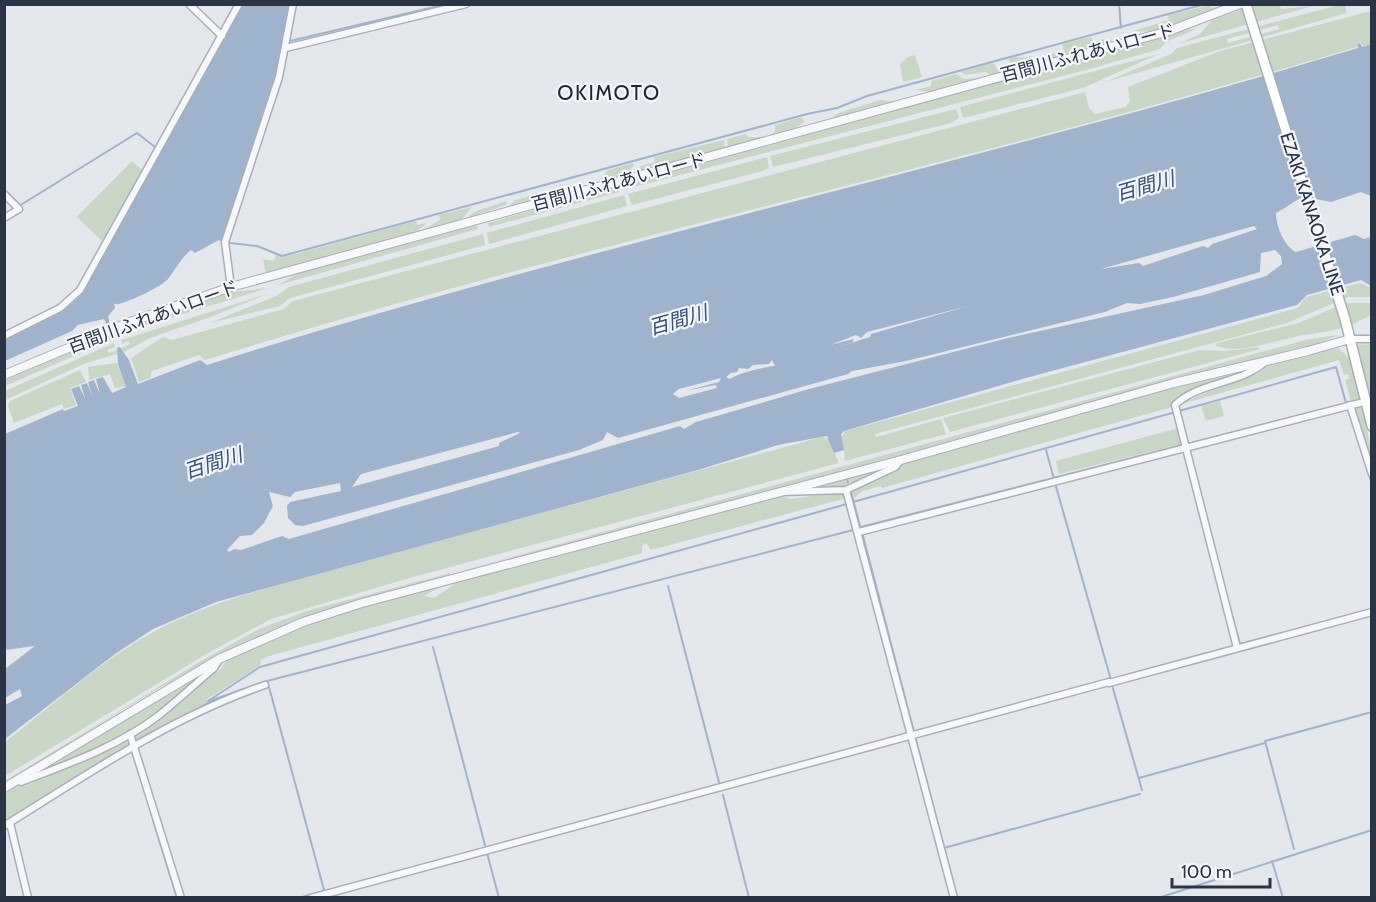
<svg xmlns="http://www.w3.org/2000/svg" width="1376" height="902" viewBox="0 0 1376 902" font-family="Cabin,'Noto Sans JP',sans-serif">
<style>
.green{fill:#c9d6c5;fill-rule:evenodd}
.water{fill:#9fb4cc;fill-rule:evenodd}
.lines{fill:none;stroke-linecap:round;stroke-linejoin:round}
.stream{stroke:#9fb4cc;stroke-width:2}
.minor-casing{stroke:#a9aeb7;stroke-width:9}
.tertiary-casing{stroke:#a9aeb7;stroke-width:10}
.secondary-casing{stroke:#a9aeb7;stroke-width:12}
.minor{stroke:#f7f8fa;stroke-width:6}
.tertiary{stroke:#f7f8fa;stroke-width:8}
.secondary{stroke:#fff;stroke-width:9}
.labels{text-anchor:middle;stroke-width:4.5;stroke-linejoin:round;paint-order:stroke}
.street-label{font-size:18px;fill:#2b3445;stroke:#f4f6f9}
.water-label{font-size:20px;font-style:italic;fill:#34527a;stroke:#f4f6f9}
.quarter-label{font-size:21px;letter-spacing:1.5px;fill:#1d2536;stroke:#f4f6f9}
</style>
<rect width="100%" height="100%" fill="#e4e7ec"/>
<g class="green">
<path d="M1211,5V8L1227,5C1197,18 1165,35 1133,31L1169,20L1168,15Z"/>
<path d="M1254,5H1280L1281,9L1313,6L1178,44L1200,34L1212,20Z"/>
<path d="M1339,5H1345L1347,13L1105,82L1171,54L1177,48ZM1278,25L1279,29L1228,43L1227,39Z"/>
<path d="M1371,11V44L1362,46L1361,42L1357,43V47C976,162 585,242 205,360L199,355L152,371L150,378L139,382L131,358L163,337L172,340L284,309L293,301L1085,92L1089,108L1095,114L1125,107L1130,102L1128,87L1220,51Z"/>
<path d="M1199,28L1166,42L1160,49L1086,70L630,188L629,184L1185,30Z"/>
<path d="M1091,37L1093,42L1104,39L1117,42L1026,66L1039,57L1064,51L1062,44Z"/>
<path d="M1159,54L1083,88L963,118L960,107Z"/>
<path d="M915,55L922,77L903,82L900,64L908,57Z"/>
<path d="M1015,57L1030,58L1020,67L1010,70L1004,67L1011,65L1009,59Z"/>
<path d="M993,63L997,69L1006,71L990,75L985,72L965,75L961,72Z"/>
<path d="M956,74L963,79L982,78L929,92L916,90L931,86V81Z"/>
<path d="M881,100L895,102L830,120L838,113Z"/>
<path d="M956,109L959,118L951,123L773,167L770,156Z"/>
<path d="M802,117L804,122L796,128L767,137L775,131V125Z"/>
<path d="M746,134L748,137H762L728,147L727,139Z"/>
<path d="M724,140L725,148L632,174L641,166L655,162L654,157Z"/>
<path d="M767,157L769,168L763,171L632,205L628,194Z"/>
<path d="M132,161L141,169L143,167L145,169L104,243L77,217Z"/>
<path d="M633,163L634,166L624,175L602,181L600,179L608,170Z"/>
<path d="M618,186L619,192L489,227L488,223Z"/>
<path d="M550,191L549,197L507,208L515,200Z"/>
<path d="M624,195L627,206L620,208L489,244L487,233Z"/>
<path d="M507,201L506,205L467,218L476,211Z"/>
<path d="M472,207L461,220L422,231L440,220L439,215Z"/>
<path d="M416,221L417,225L427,223L414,234L266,274L263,259L274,261L276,255L282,257L292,255Z"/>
<path d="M477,225L478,229L278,285L299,273Z"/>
<path d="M483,234L485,245L290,298L280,306L210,323L278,295L289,287Z"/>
<path d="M1361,283L1371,288V297H1348L1287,323L875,434L876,437L941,419L946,434L845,461L842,436L845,431L1298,308L1306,297Z"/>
<path d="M268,288L138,328L5,386V380L134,325L225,293Z"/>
<path d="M267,294L208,318L150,338L124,352L121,348L130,344L128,341L122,344L121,340Z"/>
<path d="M1345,303H1371V315L1353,324L1349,318L1340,321L1341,328C1329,332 1316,333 1304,335C1279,339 1240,355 1216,346L1217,343L1299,323Z"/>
<path d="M1338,335L1310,347L1105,398L779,489L457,572L1309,339Z"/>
<path d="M114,343L115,347L107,350L109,353L117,350V354L86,363L5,400V391Z"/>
<path d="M1371,344V414L1356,345Z"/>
<path d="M1257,347L1260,349L950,432L943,418L1200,350L1226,351Z"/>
<path d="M1338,348L1351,360L1371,448V466L1354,410L1361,405L1359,399L1351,401L1345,380L1349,379L1348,374L1344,375L1339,360L1178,405L1230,382L1259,373L1268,366Z"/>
<path d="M117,363L126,386L115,388L110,374L89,380L88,367Z"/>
<path d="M80,370L86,382L70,388L76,405L64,409L62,404L14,423L8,406L10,401Z"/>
<path d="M1250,370L1173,403L1172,407L882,488L880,486L863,491L854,498L852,489L898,470L905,462L1150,392Z"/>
<path d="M1220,401L1224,416L1206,421L1201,406Z"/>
<path d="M1178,425L1182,444L1059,474L1056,461L1175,429Z"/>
<path d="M822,437L829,439L839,463L413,577L271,619L208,653L5,776V742C50,707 92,669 141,639C188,611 239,596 291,581Z"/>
<path d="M886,467L851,485L848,478Z"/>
<path d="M846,478L847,486L798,490Z"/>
<path d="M842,492L847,498L651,550L646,543L642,545V553L269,656L261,660L260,666L207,699V702L135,741L136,733L221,669L227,659L310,623L449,582L424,596L434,598L459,581L780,495L790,499Z"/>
<path d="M450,573L449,576C392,591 333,605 279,628C182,668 93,729 5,783V781L201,661L259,629L306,611Z"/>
<path d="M208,670L155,716L98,750L32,775Z"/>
<path d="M124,740L131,744L5,821V792L14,786H26L99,754Z"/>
</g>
<g class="water">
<path d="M243,5H291L280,61L222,242L219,240L195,253L191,250C181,258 176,269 168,279C161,287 122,306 114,304L115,308L108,316L110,325H107L104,319L78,325L72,331L5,361V339L64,310L81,295Z"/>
<path d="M1360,43L1362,47L1371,44V196L1361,192L1331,202L1316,199L1314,192C1298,197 1290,206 1276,213C1276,226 1284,246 1296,252L1355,235L1364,239L1371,237V286L1361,280L1307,295L1297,305L1026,378L844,431L841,434L844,450L834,453L827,436L778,445L698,470L216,602L153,629L115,654L5,739V705L22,696L20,689L5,698V669L35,646L5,650V434L63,409L64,411L78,406L71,389L79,386L85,398L81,385L87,383L92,396L88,382L94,380L100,394L96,379L103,377L112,393L126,387L118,364L117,348L120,347L129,360L138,384L200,360L207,365C587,245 977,163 1358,48L1357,44ZM1254,226L1257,229L1212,244L1208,248L1203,246L1143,266L1139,263L1101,269ZM1275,250L1281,256L1282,264L1266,276L1204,295L1008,338L809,389L696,422L684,429L680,426L289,539L282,536L241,550L234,549L229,552L227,550L240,536L252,535L264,523L273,506L269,492L290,497L295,492L340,483L341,491L290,502L287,506L288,518L295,525L303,526L579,450L603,440L607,432L618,438L848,374L852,371L906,361L1105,312L1127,303L1140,304L1173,297L1260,272L1261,253ZM968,306L871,334L870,337L841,346L852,343L854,339L830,345L856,335L861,338L867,332ZM772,360L775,366C768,366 735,374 730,379L726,377L731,373L737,372L739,368L748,369L753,365L769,364ZM721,378L719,382L685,391L716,385L717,388L679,398L673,394L679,389ZM518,432L520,433L499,443V446L352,487L361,474Z"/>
</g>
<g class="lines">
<g class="stream">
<path d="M1119,4L1121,28"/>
<path d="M4,6L7,4"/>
<path d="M290,41L447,4"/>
<path d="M19,206L137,133L155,147"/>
<path d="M230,243L257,246L282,256L293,253L807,114L837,108L867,96L1205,4"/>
<path d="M1371,397H1372"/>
<path d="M1348,408L1353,423"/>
<path d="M1179,411L1336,367L1346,403"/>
<path d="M1046,450L1054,479"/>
<path d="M1367,468L1372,485"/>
<path d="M847,478L848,483"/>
<path d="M1055,483L1111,680"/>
<path d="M851,492L860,526"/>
<path d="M853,502L1172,413"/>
<path d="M861,527L1359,400"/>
<path d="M862,532L957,898"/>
<path d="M668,586L720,786"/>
<path d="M1227,597L1240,644"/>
<path d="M1241,644L1256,640"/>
<path d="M433,647L486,849"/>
<path d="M1130,674L1234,646"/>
<path d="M1112,685L1142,790"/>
<path d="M269,687L324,890"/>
<path d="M208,701L260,667L847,504"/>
<path d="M177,720L215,699L267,681L861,528"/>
<path d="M884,740L907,733"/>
<path d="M1139,778L1265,743"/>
<path d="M723,795L749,898"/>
<path d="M153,820L177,898"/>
<path d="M944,848L1140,794"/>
<path d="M1294,849L1265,741L1372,712"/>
<path d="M487,853L499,898"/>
<path d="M1272,861L1283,898"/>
<path d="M298,898L456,856"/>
<path d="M1158,898L1372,830"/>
</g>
<g class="minor-casing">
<g id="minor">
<path d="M189,4L222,36"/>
<path d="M286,48L466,4"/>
<path d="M4,194L19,209L4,218"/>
<path d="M231,287L225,242L279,77L293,4"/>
<path d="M4,336L60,308L80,290L239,4"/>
<path d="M1350,339H1372"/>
<path d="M1350,405L1372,474"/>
<path d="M846,490L954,898"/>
<path d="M781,492L846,490L895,467L900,461"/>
<path d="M859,532L1360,403"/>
<path d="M1237,648L1175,405C1198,382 1241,384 1265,362"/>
<path d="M1109,683L1372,612"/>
<path d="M130,734L181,898"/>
<path d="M19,779L21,782C68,764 117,747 158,716C177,701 195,684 214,668L219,660"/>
<path d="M10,823L28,898"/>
<path d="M4,826C88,774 171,717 265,685"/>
<path d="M311,898L1109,682"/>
</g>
</g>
<g class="tertiary-casing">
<g id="tertiary">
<path d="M4,375L130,322L231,287L1169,31L1240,4"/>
<path d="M4,788L219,659L303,622L362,603L901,460L1174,383L1308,351L1350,339"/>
</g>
</g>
<g class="secondary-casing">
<path id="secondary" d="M1246,4L1345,319L1372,426"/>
</g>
<use href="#minor" class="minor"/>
<use href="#tertiary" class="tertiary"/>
<use href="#secondary" class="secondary"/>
</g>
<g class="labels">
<g class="street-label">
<text transform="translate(1088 53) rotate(-15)" y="6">百間川ふれあいロード</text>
<text transform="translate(619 182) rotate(-15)" y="6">百間川ふれあいロード</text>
<text transform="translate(1312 214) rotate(72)" y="6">EZAKI KANAOKA LINE</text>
<text transform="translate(153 317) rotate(-20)" y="6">百間川ふれあいロード</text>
</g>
<g class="water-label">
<text transform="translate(1145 186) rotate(-16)" y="7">百間川</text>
<text transform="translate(678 320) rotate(-16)" y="7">百間川</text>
<text transform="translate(213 463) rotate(-18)" y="7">百間川</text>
</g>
<g class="quarter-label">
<text x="609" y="100">OKIMOTO</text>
</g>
</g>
<rect width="1376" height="902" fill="none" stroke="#2b3445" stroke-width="12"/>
<path d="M1172 878v9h98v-9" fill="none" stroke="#2b3445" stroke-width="3"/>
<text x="1181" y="878" font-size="18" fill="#2b3445" stroke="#f4f6f9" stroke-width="4.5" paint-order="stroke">100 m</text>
</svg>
